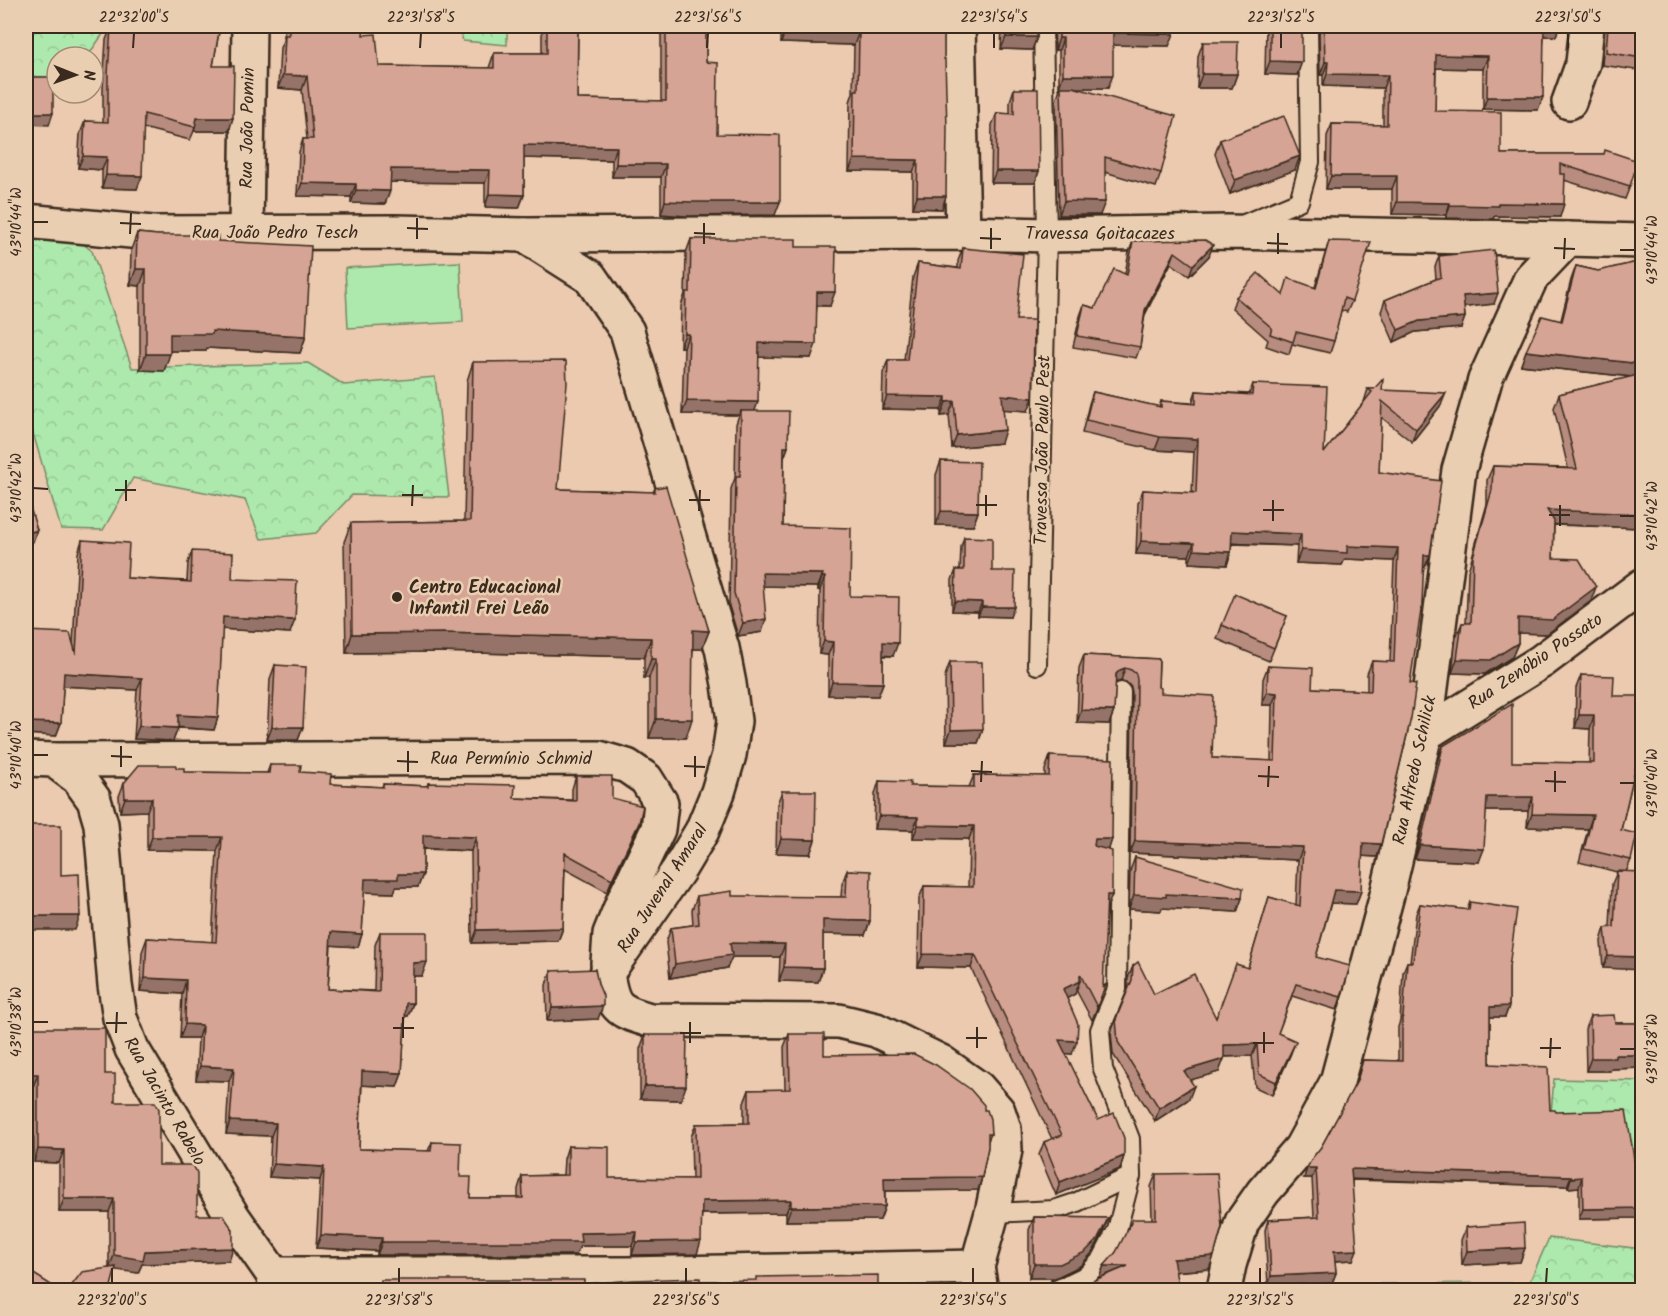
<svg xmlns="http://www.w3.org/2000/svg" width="1668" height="1316" viewBox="0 0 1668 1316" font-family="Kalam,sans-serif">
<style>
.green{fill:#ade8ad;stroke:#748966;stroke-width:1.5}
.forest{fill:url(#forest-crowns);stroke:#748966;stroke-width:1.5}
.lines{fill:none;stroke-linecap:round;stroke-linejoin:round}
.service-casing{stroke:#3b2a1e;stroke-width:22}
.minor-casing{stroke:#3b2a1e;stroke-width:38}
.tertiary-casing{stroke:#3b2a1e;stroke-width:38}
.service{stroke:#e9ceb1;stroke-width:18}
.minor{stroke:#e9ceb1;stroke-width:33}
.tertiary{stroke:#e9ceb1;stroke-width:33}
.wall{fill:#b88d7f;stroke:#3b2a1e;stroke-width:1.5}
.shaded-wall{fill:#967368;stroke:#3b2a1e;stroke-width:1.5}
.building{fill:#d6a494;stroke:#3b2a1e;stroke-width:1.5}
.ticks{fill:none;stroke:#3b2a1e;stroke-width:2}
.poi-dot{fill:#3b2a1e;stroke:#e9ceb1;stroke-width:2}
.labels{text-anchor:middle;stroke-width:5;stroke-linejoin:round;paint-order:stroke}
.street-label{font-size:18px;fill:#3b2a1e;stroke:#e9ceb1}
.poi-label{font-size:18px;font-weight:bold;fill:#3b2a1e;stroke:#e9ceb1;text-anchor:start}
.neatline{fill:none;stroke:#3b2a1e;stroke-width:2}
.ticks-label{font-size:15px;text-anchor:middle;fill:#3b2a1e}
</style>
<defs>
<pattern id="forest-crowns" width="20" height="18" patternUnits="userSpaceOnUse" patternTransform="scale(1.5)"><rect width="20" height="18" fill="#ade8ad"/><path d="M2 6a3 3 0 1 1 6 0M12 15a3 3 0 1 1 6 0" fill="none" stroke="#96c794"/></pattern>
</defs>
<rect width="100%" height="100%" fill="#ebcab0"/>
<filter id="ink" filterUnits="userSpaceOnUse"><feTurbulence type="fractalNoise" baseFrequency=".0167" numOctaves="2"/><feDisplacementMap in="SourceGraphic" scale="12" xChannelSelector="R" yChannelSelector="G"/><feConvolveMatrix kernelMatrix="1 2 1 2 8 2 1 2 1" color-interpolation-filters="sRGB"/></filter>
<g filter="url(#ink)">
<path class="green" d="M460,262L463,322L348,328L345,268Z"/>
<g class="forest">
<path d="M26,26H105V31L87,57H57V78L26,76Z"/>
<path d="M459,26H507V45L463,41Z"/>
<path d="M51,218L92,251L132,368L308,363L344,385L435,377L449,497L352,495L316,533L261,539L245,500L133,478L103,530L61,529L26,409V219Z"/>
<path d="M1554,1079L1642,1081V1158H1635L1625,1116L1551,1113Z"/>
<path d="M1549,1238L1642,1249V1290H1352L1354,1284L1529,1283Z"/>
</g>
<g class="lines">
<g class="service-casing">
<g id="service">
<path d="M1242,225L1299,201L1310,162L1308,26"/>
<path d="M1037,665L1047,235L1043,26"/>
<path d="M992,1213L1054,1210L1075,1203L1131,1176"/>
<path d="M1056,1290L1087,1275L1102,1259L1117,1230L1131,1176L1130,1139L1103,1069L1100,1030L1117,989L1121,692"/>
</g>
</g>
<g class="minor-casing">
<g id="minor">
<path d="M958,26L963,233"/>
<path d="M1569,102L1583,63L1587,26"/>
<path d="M26,221L152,233L396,232L524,235L963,233L1047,235L1227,232L1568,239"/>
<path d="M246,231L249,26"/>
<path d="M524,235L590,277L627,331L722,648L729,684L734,721L729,755L718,792L702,831L678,871L607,973C612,1007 617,1011 650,1020L839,1021L876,1030L941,1062L978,1088L998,1111L1004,1129L1005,1150L992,1213L977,1267L981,1290"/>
<path d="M1425,734L1542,661L1642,586"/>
<path d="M26,759L54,760L78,778L94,800L101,824L115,985L120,1018L132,1049L233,1217L273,1274L277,1290"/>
<path d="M54,760L599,758L627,766L646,779L661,803L658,829L623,902L610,934L608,963"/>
<path d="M273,1274H626L977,1267"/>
</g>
</g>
<g class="tertiary-casing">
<path id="tertiary" d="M1224,1290L1229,1265L1242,1222L1263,1192L1301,1148L1337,1082L1387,895L1425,734L1459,470L1485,380L1531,278L1568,239L1642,241"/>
</g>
<use href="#service" class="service"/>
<use href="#minor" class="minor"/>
<use href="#tertiary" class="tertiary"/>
</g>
<g class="wall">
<path d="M182,26H220L213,66L229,131H194L190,140L143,128L137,189L102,188V170L78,168L80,134L85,121L103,122V87L106,40L111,27L182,32Z"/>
<path d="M284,26H364L363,35L379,66L489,68L494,53H542V26H578L577,99L661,101V26H706V62L717,134L775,215L686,216L661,214V177H612V160L524,158V195L519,208L485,207V183L390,182L385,204L351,203V197L297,196L299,152L303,139H307L302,90L278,88L280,48L284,38Z"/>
<path d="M781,26H944L942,209L913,208V172L849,171L850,102L853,93L854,45L781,43Z"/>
<path d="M1002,26H1037V37L1032,50L1001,49Z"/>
<path d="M1054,26H1174L1169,46L1113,45L1108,88H1075L1161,173L1156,187L1105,172L1100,215H1059L1056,101L1060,88H1059V50H1055Z"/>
<path d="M1266,26H1302L1297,75L1265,74Z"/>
<path d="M1322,26H1559L1556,36H1544L1538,110L1483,109V69L1436,68L1435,111L1501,154H1603L1630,186L1625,199L1564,180L1560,217L1494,216L1493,219L1446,218V215L1392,214V189H1326L1327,136L1332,124L1383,125V88L1323,86V75H1320L1319,33Z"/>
<path d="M1605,26H1642V71L1602,65Z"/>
<path d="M1203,42L1237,74L1232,88H1197L1198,56Z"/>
<path d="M1014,89L1039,171L1035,183H991L992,125L997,113L1010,114V101Z"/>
<path d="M1220,140L1295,170L1230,194L1215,154Z"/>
<path d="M137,233L218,241L306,336L300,353L207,348L206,351H170L164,371L140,370V286L130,285L131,250Z"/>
<path d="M691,239L796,247L830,306H817L811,358L758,357L754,411L788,447L784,458L783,526L850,596L893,656H883V683L878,696L828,695V655L819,654L820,590H818V587L763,586L762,632L738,636L729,606L731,489L735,478L736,424L739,415L682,414L684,347H680L681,306L685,294L686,253Z"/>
<path d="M1133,241L1209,256L1189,276L1171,263L1145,315L1140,347L1136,358L1073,347L1080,316L1084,305L1095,308L1125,274L1129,252Z"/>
<path d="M1329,241L1352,301L1347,312L1341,310L1334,341L1330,353L1292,344L1289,354L1266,346L1268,340L1232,308L1236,297L1283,295L1315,287Z"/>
<path d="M963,248L1016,320L1028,411L1003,409L1001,443L952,448L949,415L941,416V410L882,409L883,373L888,360H904L913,277L918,263L958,268V261Z"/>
<path d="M1439,256L1494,304L1464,307L1465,317L1461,328L1415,332L1394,342L1381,312L1385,300L1436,279L1435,267Z"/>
<path d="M1642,261V528L1554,525L1553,558L1591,601L1547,634L1518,633V643L1512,657L1485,674L1452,673L1456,637L1462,623H1466L1468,571L1487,504V480L1493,466L1568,468L1554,408L1559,394L1631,377L1521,365L1526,351L1561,320L1571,280L1576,266L1598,271Z"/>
<path d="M473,362L558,489L653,492L655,488L709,631L702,649H693L686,738H649V678H644V657L437,652L346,653L344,542L351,523L464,521L467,381Z"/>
<path d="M1253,384L1324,453L1364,402L1368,389L1382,390L1441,405L1412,442L1381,417L1379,472L1430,555L1425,567H1424L1381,844L1377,857L1362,856L1361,891L1356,904L1331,903L1316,957L1341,997L1337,1010L1292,996L1278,1033L1291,1053L1272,1095L1255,1087L1252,1056L1224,1057L1219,1072L1190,1080L1189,1099L1155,1121L1113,1054L1111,1032L1128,991V978L1133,966L1154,994L1216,1018L1248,968L1269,897L1296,905L1298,860L1130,853L1132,692L1131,687L1126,682L1121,681L1115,682L1114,711L1109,724L1077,723L1079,668L1084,655L1159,659L1158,687L1161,693L1212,758L1271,761L1272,705H1262L1263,679L1268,666L1312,688L1367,691V674L1372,661L1390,662L1394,561L1345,559L1342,565L1296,563L1297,546L1232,544L1231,552L1227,565L1189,563V556L1136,554L1138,503L1143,490L1192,493L1194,452L1155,450L1082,433L1089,404L1093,392L1159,407L1161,401L1192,403L1196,391L1249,394Z"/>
<path d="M941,461L978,512L973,526L936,525V475Z"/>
<path d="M964,537L992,571L1010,617L978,616V612L952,611V580L956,570H960L961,547Z"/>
<path d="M82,540L127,578L187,581L188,563L192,551L232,579L290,633L222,629L218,717L214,730L178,728L173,741L134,739L137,690L63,686L61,723L56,736L26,734V631L73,643L78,553Z"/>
<path d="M1287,616L1269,661L1217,639L1222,625Z"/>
<path d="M950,662L983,729L978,743H946L945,676Z"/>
<path d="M275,665L303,727L298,740H267L270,679Z"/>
<path d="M1581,675L1613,696L1642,761H1637L1621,830L1631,860L1626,872H1642L1603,968L1601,941L1605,928L1610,927L1612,884L1617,872L1579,862L1588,829L1527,827L1528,811H1486L1479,862L1415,859L1438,759L1443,746L1512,762L1589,763L1590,729L1575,728L1576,688Z"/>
<path d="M1050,756L1112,839L1108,850L1112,895L1106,908L1101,998L1092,1020L1076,990L1075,994L1067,998L1072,1054L1065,1053L1098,1120L1124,1156L1120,1169L1056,1195L1039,1155L1044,1142L1052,1139L971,968L918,967L919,899L924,886L968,887L969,839L913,838V830L874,829L875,794L879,781L910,786L969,787L974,775L1045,776V770Z"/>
<path d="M270,765L300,772L330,784L382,787L383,784L427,786L428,783L514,798L572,800V789L576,776L612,798L639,823L634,836L607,892L565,869L563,928L558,941L472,943L471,851L423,849V874L418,887H396L394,893L364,892L362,934L358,947L331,945L328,989L374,991L375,945L380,932L422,976H413V1003L408,1016H405L402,1073L397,1087L362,1085L359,1149L428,1151L432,1142L460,1177L470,1198H518V1189L522,1176L563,1175L564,1159L568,1146L609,1178L692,1179L691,1137L696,1124L744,1123V1103L749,1090H785L784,1047L789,1034L824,1055L984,1110L991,1134L988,1141L982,1177L978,1190L885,1191V1206L880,1220L786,1221V1213L702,1214L697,1254L632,1255V1246H580L576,1255H377V1251L316,1248L320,1180L269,1177L271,1136L226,1134L229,1081L196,1080L198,1038H180L182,994L140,991L142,952L147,938L212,942L217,851L147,850V811L120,812L119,796L124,783L176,768L184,772L267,773Z"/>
<path d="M782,791L815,840L810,854L776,853L777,804Z"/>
<path d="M1135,857L1242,898L1237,912L1162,908L1161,911L1129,909L1130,871Z"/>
<path d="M847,870L870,921L865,935L823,934V968L818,982L779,981L780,957H732L727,968L670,978L666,942L671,928L693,925L692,910L697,896L841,897L842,884Z"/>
<path d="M1470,902L1509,967V1006L1505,1017H1490V1064L1550,1110L1556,1112L1642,1204V1210L1640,1218L1579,1219V1187L1568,1188L1567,1186L1352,1180L1353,1260L1335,1261L1336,1273L1332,1283L1268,1286L1265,1230L1268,1220L1314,1217L1312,1178H1304L1356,1084L1363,1060L1398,1061V1027L1400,1021L1403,972L1407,962H1410L1416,914L1420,904L1467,910Z"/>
<path d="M551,971L598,1019L547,1021L546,985Z"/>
<path d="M1590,1016L1615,1023H1642V1068L1611,1069L1610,1071H1586L1585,1029Z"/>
<path d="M26,1028L105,1074L115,1102L159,1165L197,1215L233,1248L229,1261L142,1264L138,1273L109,1268V1212H59V1163L34,1162L33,1087H26Z"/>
<path d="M645,1035L681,1100L640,1099V1049Z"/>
<path d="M1156,1174L1209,1269L1099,1278L1104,1266L1152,1219L1151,1187Z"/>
<path d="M1034,1217L1108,1218L1103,1232L1093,1252L1080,1266L1055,1278H1029V1230Z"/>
<path d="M1466,1227L1525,1248L1520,1262L1462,1265L1461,1240Z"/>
</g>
<g class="shaded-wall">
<path d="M1543,26H1559L1556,36H1540Z"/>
<path d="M785,31L859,32L854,45L781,43Z"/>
<path d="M1113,33L1174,34L1169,46L1108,45Z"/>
<path d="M1006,37H1037L1032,50L1001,49Z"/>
<path d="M1059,38H1063L1059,50H1055Z"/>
<path d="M1436,55L1488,56L1483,69L1431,68Z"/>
<path d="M1270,61L1302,62L1297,75L1265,74Z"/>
<path d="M1325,62H1328L1323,75H1320Z"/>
<path d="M1202,74H1237L1232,88H1197Z"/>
<path d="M1327,74L1388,75L1383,88L1323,86Z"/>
<path d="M283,75L307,76L302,90L278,88Z"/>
<path d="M1063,75H1113L1108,88H1059Z"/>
<path d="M1487,97H1543L1538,110L1483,109Z"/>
<path d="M26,113H53L49,125L26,124Z"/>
<path d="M197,118H233L229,131H194Z"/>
<path d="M524,145L617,147L612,160L519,158Z"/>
<path d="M83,156L107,157L102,170L78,168Z"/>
<path d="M1300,156L1295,170L1230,194L1235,180Z"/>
<path d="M854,159L918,160L913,172L849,171Z"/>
<path d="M616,164H666L661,177H612Z"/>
<path d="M391,169L490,170L485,183L386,182Z"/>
<path d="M996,171H1039L1035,183H991Z"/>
<path d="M106,175L142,176L137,189L102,188Z"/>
<path d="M1331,176H1397L1392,189H1326Z"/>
<path d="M302,183L356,184L351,197L297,196Z"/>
<path d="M356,190L390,191L385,204L351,203Z"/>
<path d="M489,194L524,195L519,208L485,207Z"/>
<path d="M917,196H946L942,209L913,208Z"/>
<path d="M665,201L780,202L775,215L686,216L661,214Z"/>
<path d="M1064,201L1105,202L1100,215H1059Z"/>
<path d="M1397,202L1450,203L1446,215L1392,214Z"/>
<path d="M1498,203L1564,204L1560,217L1494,216L1493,219L1446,218L1450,205Z"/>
<path d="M1213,245L1209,256L1189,276L1193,265Z"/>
<path d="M1175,252L1171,263L1141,321L1145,310Z"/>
<path d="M136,269H146L140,286L130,285Z"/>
<path d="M817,292H835L830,306L812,305Z"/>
<path d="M1498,293L1494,304L1459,308L1463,296Z"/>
<path d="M1465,317L1461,328L1415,332L1394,342L1398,330L1419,321Z"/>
<path d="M212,331L306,336L300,353L207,348L206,351H164L170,334Z"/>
<path d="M685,334H689L684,347H680Z"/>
<path d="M759,343L816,344L811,358L754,357Z"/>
<path d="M1526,351L1642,364V378L1521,365Z"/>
<path d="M146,354H170L164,371L140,370Z"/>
<path d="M1446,393L1441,405L1412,442L1416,429Z"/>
<path d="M1002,395L1033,398L1028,411L997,409Z"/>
<path d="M887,396L946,397L941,410L882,409Z"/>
<path d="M687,401L758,402L753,416L741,411L739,415L682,414Z"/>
<path d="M954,401L949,415L941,416L946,402Z"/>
<path d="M1005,430L1001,443L952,448L957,435Z"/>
<path d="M1160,437L1198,439L1194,452L1155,450Z"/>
<path d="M784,447H788L783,460Z"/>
<path d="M1547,510L1642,514V528L1542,524Z"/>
<path d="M941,511L978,512L973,526L936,525Z"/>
<path d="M37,530L33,542L26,544V534Z"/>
<path d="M1232,531L1301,534L1297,546L1228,543Z"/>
<path d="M1141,541L1194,543L1189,556L1136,554Z"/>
<path d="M1347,546L1398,548L1394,561L1345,559L1342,565L1296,563L1301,550Z"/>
<path d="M1194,550L1231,552L1227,565L1189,563Z"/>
<path d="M1424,555H1430L1425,567H1420Z"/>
<path d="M762,573L823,574L818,587L757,586Z"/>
<path d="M822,577H825L820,590H818Z"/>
<path d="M1596,587L1591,601L1547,634L1513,633L1518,618Z"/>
<path d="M955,601L982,602L978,612L952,611Z"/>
<path d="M982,607H1014L1010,617L978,616Z"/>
<path d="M223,617L295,620L290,633L218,629Z"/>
<path d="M766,619L762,632L738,636L743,623Z"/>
<path d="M693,630L709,631L702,649H686Z"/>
<path d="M444,633L651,638L644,657L437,652L346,653L352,634Z"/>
<path d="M824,641L833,642L828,655L819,654Z"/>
<path d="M883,642L898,643L893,656L879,655Z"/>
<path d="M1518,643L1512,657L1485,674L1452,673L1457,659Z"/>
<path d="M651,659H656L649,678H644Z"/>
<path d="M1125,668L1121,681L1115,683L1116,674L1120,670Z"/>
<path d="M64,673L142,678L137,690L60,686Z"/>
<path d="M832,682L883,683L878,696L828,695Z"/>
<path d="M1267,692L1277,693L1272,705H1262Z"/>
<path d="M1081,710L1114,711L1109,724L1077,723Z"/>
<path d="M178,715L218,717L214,730L174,727Z"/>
<path d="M1579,715H1594L1590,729L1575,728Z"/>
<path d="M656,719H692L686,738H649Z"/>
<path d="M26,722L61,723L56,736L26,734Z"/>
<path d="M139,726L178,728L173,741L134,739Z"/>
<path d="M272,727H303L298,740H267Z"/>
<path d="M983,729L978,743H946L951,730Z"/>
<path d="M1640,748H1642V761H1635Z"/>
<path d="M1487,797H1533L1528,811H1482Z"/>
<path d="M125,798H152L147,811L120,812Z"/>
<path d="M1532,814L1593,815L1588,829L1527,827Z"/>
<path d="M879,816L918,817L913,830L874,829Z"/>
<path d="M639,823L634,836L607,892L612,879Z"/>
<path d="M918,825L974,826L969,839L913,838Z"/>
<path d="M423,835L476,837L471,851L418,848Z"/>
<path d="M152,837H222L217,851L147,850Z"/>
<path d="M781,839L815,840L810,854L776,853Z"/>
<path d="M1095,839H1112L1108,852H1090Z"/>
<path d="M1135,841L1303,847L1298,860L1130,853Z"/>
<path d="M1363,843L1381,844L1377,857L1358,856Z"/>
<path d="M1420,845L1484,849L1479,862L1415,859Z"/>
<path d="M398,874H423L418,887H396L394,893L360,892L365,879Z"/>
<path d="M1334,890L1361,891L1356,904L1330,903Z"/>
<path d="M1166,894L1242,898L1237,912L1162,908L1161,911L1129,909L1134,895Z"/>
<path d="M1107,895H1112L1107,908H1102Z"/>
<path d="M27,916H80L75,930H26Z"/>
<path d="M823,920L870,921L865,935L818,934Z"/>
<path d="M563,928L558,941L472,943L477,930Z"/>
<path d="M331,932L362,934L358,947L327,945Z"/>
<path d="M730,943L785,944L780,957H732L727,968L670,978L675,964Z"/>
<path d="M923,954L975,955L971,968L918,967Z"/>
<path d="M1608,956L1642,957V970L1603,968Z"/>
<path d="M427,962L422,976H409L413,963Z"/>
<path d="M784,967L823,968L818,982L779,981Z"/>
<path d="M145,978L186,980L182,994L140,991Z"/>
<path d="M1080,981L1075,994L1059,1003L1063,989Z"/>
<path d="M406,1003H413L408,1016H401Z"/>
<path d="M603,1006L598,1019L547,1021L552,1008Z"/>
<path d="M1509,1006L1505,1017H1486L1490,1007Z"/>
<path d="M185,1024L202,1025L198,1038H180Z"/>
<path d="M1059,1040L1077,1041L1072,1054L1054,1053Z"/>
<path d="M1296,1041L1291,1053L1272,1095L1276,1082Z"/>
<path d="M1257,1044L1252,1056L1220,1057L1224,1045Z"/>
<path d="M1615,1055H1642V1068L1611,1069L1610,1071H1586L1591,1058Z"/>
<path d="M1224,1059L1219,1072L1180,1083L1184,1071Z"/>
<path d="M200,1066L234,1068L229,1081L196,1080Z"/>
<path d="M362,1071L402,1073L397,1087L358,1085Z"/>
<path d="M26,1074H38L33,1087H26Z"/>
<path d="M645,1086H686L681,1100L640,1099Z"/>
<path d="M1194,1086L1189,1099L1155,1121L1159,1108Z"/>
<path d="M230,1121L276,1123L271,1136L226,1134Z"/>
<path d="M38,1149L64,1150L59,1163L34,1162Z"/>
<path d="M1124,1156L1120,1169L1056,1195L1060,1182Z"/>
<path d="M274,1164L324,1167L320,1180L269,1177Z"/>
<path d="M1307,1168H1316L1312,1178H1304Z"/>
<path d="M1351,1169L1571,1176L1567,1186L1347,1179Z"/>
<path d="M982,1177L978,1190L880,1191L884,1178Z"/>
<path d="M1582,1177L1579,1187L1568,1188L1571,1178Z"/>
<path d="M64,1199H114L109,1212H59Z"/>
<path d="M791,1200L786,1213L698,1214L702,1201Z"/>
<path d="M885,1206L880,1220L786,1221L791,1207Z"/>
<path d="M1642,1208L1640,1218L1579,1219L1583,1209Z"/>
<path d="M1108,1218L1103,1232L1093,1252L1080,1266L1055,1278H1029L1034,1264Z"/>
<path d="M637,1232L632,1246H580L576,1255H377L382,1242L580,1233Z"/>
<path d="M321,1235L382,1238L377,1251L316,1248Z"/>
<path d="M701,1241L697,1254L632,1255L636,1242Z"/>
<path d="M233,1248L229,1261L142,1264L138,1273L109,1269L114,1255L145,1251Z"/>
<path d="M1525,1248L1520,1262L1462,1265L1467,1251Z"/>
<path d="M1357,1250L1353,1260L1331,1261L1334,1251Z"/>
<path d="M1214,1256L1209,1269L1169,1272L1173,1259Z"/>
<path d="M1104,1266H1128L1099,1278Z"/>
<path d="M1336,1273L1332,1283L1268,1286L1271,1276Z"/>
</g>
<g class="building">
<path d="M186,26H220L213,66H234L233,118H197L195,127L144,114L142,176L106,175L107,157L83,156L85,121L108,122V74L111,27L186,32Z"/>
<path d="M289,26H364L363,35L376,34L379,66L494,68V53H547V26H578L577,99L666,101V26H706V62L718,63L717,134L780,135V202H691L665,201L666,164H616L617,147L524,145V195L489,194L490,170L391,169L390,191L356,190V184L302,183L303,139H313L307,76L283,75L285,35H289Z"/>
<path d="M785,26H944V59H945L947,128L946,196H917L918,160L854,159L855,90H858L859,32L785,31Z"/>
<rect x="1006" y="26" width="31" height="11"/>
<path d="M1059,26H1174V34L1113,33V75H1063V38H1059Z"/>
<path d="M1270,26H1302V62L1270,61Z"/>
<path d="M1324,26H1544L1543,97H1487L1488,56L1436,55L1435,111L1501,112V154H1604L1605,150L1638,161L1630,186L1560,164V174H1565L1564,204L1498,203V206L1450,205V203L1397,202V176H1331L1332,124L1387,125L1388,75L1327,74L1328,62H1325Z"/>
<path d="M1608,26H1642V58L1606,52Z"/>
<path d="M1203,42H1238L1237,74H1202Z"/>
<rect x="26" y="77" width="27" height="36"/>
<path d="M1061,87H1073L1176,116L1161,173L1105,157V202L1064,201Z"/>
<path d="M1014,89H1038L1039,171H996L997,113L1014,114Z"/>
<path d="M1284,116L1300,156L1235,180L1220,140Z"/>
<path d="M137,233L158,235H218V241L311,246L306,336L212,331V334H170V354H146V269H136Z"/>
<path d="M691,239H796V247H836L835,292H817L816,344L759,343L758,402L687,401L689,334H685L686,292H690Z"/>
<path d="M1205,240L1213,245L1193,265L1175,252L1145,310L1140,347L1077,336L1084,305L1095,308L1114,269L1127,275L1133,241Z"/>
<path d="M1329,241L1371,242L1352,301L1344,298L1334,341L1296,332L1293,342L1270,334L1272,328L1236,297L1258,273L1283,295L1288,278L1316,288Z"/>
<path d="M963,248L1023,254L1016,320H1034L1033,398L1002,395L1005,430L957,435L954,401L946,402V397L887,396L888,360H907L918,263L961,269Z"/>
<path d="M1494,250L1498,293L1463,296L1465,317L1419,321L1398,330L1385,300L1441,277L1439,256Z"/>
<path d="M1642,261V364L1526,351L1542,316L1562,321L1576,266L1598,271Z"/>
<path d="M566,361L567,383L558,489L655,492V488L666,486L709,631L693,630L692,719H656V659H651V638L444,633L352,634L351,523L470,521L473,362Z"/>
<path d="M1642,374V514L1547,510L1554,521L1553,558L1579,559L1596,587L1552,620L1518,618V643L1491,660L1457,659L1462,623H1471L1473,557L1492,490L1493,466L1577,469L1559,394Z"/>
<path d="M1383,379L1382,390L1446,393L1416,429L1382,401L1379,472L1441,481L1430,555H1424L1422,604L1410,683L1416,684L1411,718L1381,844L1363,843L1361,891L1334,890L1316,957L1350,966L1341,997L1296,984L1278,1033L1296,1041L1276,1082L1259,1074L1257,1044L1224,1045V1059L1184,1071L1194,1086L1159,1108L1118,1042L1116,1019L1132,980L1133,966L1138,962L1154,994L1194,974L1216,1018L1236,964L1248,968L1269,897L1300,906L1303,847L1135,841L1137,680L1136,674L1131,670L1125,668L1120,670L1116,674L1114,711L1081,710L1084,655L1159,659L1158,687L1161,688V693L1214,696L1212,758L1275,761L1277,693L1267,692L1268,666L1313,668L1312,688L1371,691L1372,661L1394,662L1398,548L1347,546V553L1301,550V534L1232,531L1231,552L1194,550V543L1141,541L1143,490L1196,493L1198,439L1160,437L1086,420L1093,392L1161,407V401L1196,404V391L1252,395L1253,384L1327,387L1324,453L1372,392L1368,389H1374Z"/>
<path d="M741,411H789L788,447H784L783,526L851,528L850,596L899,597L898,643L883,642V683L832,682L833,642L824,641L825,577H822L823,574L762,573L766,619L743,623L734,593L736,476H740Z"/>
<path d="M941,461L979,462L978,512L941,511Z"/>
<path d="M26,494L37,530L26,534Z"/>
<path d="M964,537L992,538V571H1015L1014,607H982V602L955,601L956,570H964Z"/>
<path d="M82,540L129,543L127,578L191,582L192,551L233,553L232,579L297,581L295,620L223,617L218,717L178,715V728L139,726L142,678L64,673L61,723L26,722V631L70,633L76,654Z"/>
<path d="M1235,594L1287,616L1274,648L1222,625Z"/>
<path d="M950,662H982L983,729L951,730Z"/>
<path d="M275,665L306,667L303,727H272Z"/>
<path d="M1581,675L1614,676L1613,696H1642V748H1640L1621,830L1637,834L1631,860L1584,849L1593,815L1532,814L1533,797H1487L1484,849L1420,845L1443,746L1512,704V762L1594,763V715H1579Z"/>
<path d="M1050,756L1113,759L1112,839H1095L1094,846L1112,851V895H1107L1103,987L1106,984L1097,1007L1080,974V981L1063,989L1078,1024L1077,1041L1059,1040L1098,1120L1114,1113L1124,1138V1156L1060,1182L1044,1142L1062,1135L975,955L923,954L924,886L973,887L974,826L918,825V817L879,816V781L910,782V786L974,787V775L1049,776Z"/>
<path d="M139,765H176V768H184V772L269,773L270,765H301L300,772L331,774L330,784L383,787V784L428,786V783L515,785L514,798L576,801V776H612V798L643,806L639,823L612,879L565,853L563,928L477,930L476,837L423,835V874H398V879H365L362,934L331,932L328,989L379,992L380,932H427V962L413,963V1003H406L402,1073L362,1071L359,1149L431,1151L432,1142L461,1143L460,1177H471L470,1198H523L522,1176L568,1175V1146L609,1147V1178L697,1179L696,1124L749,1123V1090L790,1089L789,1034H824V1055L914,1054L936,1065L970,1089L984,1105V1110H987L990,1119L991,1134H988V1147L982,1177L884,1178L885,1206L791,1207V1200L702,1201L701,1241L636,1242L637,1232L580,1233L581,1242H382V1238L321,1235L324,1167L274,1164L276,1123L230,1121L234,1068L200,1066L202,1025L185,1024L186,980L145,978L147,938L216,942L222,837H152V798H125L124,783Z"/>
<path d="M26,772H31V825H61V875L79,874L80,916H27V968H26Z"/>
<path d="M782,791H816L815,840L781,839Z"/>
<path d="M1135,857L1243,888L1242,898L1166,894V897L1134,895Z"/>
<path d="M847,870L871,871L870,921L823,920V968L784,967L785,944L730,943L732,955L675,964L671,928L699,924L697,896L732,891V896L846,897Z"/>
<path d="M1617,871L1642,872V957L1608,956L1605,928L1614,927Z"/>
<path d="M1470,902L1517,909L1509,967V1006L1490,1007V1064L1548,1067L1550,1110H1555L1556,1112L1626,1110L1642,1208L1583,1209L1582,1177L1571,1178V1176L1351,1169L1357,1250L1334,1251L1336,1273L1271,1276L1268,1220L1319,1217L1316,1168H1307L1313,1157L1321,1147L1357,1081L1363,1060L1402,1061V1017H1403L1407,962H1413L1420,904L1469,910Z"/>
<path d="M595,969L598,984L603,996V1006L552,1008L551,971Z"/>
<path d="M1614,1015L1615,1023H1642V1055H1615V1058H1591L1590,1016Z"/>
<path d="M26,1028H105V1074H115V1102H155L159,1109V1165H193L197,1173V1215H223L233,1230V1248L145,1251L143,1260L114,1255V1199H64V1150L38,1149V1074H26Z"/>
<path d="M645,1035H687L686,1086H645Z"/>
<path d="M1217,1173L1222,1227L1214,1256L1173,1259L1179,1290H1071L1128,1266H1104L1116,1252L1133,1219H1156V1174Z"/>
<path d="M1034,1217L1108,1218L1098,1239L1085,1252L1060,1264H1034Z"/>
<path d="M1524,1223L1525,1248L1467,1251L1466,1227Z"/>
<path d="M116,1267L110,1290H68L82,1272Z"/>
<path d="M26,1269L59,1290H26Z"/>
<path d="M878,1275V1289L956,1287V1290H346L380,1288L381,1280H584V1284L633,1280L700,1278V1281L756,1280V1277Z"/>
</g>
</g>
<path class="ticks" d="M133,48L134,33M420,48L421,33M707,48L708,33M994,48V33M1281,48V33M1568,48V33M33,222H48M120,223L141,224M407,228L428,229M694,233L715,234M130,234L131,213M980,238L1001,239M417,239V218M1267,243L1288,244M704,244V223M1554,248L1575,249M991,249V228M1620,250H1635M1278,254V233M1564,259L1565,238M33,488L48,489M115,490H136M402,495H423M689,500H710M126,501V480M976,505H997M412,506L413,485M1263,510H1284M699,511L700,490M1549,515H1570M986,516V495M1620,516H1635M1273,521V500M1560,526V505M33,755H48M111,756L132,757M397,761L418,762M684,766L705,767M121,767V746M971,771L992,772M408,772V751M1258,776L1279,777M695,777V756M1545,781L1566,782M981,782L982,761M1620,783H1635M1268,787L1269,766M1555,792V771M33,1022H48M106,1023H127M393,1028H414M116,1033L117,1012M680,1033H701M403,1038V1017M966,1038H987M690,1043V1022M1253,1043H1274M977,1048V1027M1540,1048H1561M1620,1049H1635M1264,1053V1032M1550,1058L1551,1038M112,1283V1268M399,1283V1268M686,1283V1268M973,1283V1268M1260,1283V1268M1546,1283L1547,1268"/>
<circle class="poi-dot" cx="397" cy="597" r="6"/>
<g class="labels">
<g class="street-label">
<text transform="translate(247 128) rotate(-89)" y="6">Rua João Pomin</text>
<text x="275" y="238">Rua João Pedro Tesch</text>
<text x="1100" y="239">Travessa Goitacazes</text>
<text transform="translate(1042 450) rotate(-89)" y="6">Travessa João Paulo Pest</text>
<text transform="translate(1535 661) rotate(-34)" y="6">Rua Zenóbio Possato</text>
<text x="511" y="764">Rua Permínio Schmid</text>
<text transform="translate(1414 770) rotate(-78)" y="6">Rua Alfredo Schilick</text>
<text transform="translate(662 888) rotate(-57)" y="6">Rua Juvenal Amaral</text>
<text transform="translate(165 1101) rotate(60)" y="6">Rua Jacinto Rabelo</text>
</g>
<g class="poi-label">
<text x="409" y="593">Centro Educacional<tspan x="409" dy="21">Infantil Frei Leão</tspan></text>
</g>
</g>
<rect width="1668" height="1316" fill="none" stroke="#e9ceb1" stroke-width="66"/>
<g transform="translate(75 75) rotate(91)"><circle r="28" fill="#e9ceb1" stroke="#a38c76" stroke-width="1.5"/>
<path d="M0-4.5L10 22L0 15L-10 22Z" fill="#3b2a1e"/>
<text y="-9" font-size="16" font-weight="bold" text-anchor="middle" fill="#3b2a1e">N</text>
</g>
<rect x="33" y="33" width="1602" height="1250" class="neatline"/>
<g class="ticks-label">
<text x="134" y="22">22°32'00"S</text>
<text x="421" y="22">22°31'58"S</text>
<text x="708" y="22">22°31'56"S</text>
<text x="994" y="22">22°31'54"S</text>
<text x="1281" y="22">22°31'52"S</text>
<text x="1568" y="22">22°31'50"S</text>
<text transform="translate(16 222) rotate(-90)" y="5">43°10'44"W</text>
<text transform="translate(1652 250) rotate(-90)" y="5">43°10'44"W</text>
<text transform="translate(16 488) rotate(-90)" y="5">43°10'42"W</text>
<text transform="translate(1652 516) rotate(-90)" y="5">43°10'42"W</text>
<text transform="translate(16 755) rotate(-90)" y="5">43°10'40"W</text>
<text transform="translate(1652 783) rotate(-90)" y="5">43°10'40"W</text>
<text transform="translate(16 1022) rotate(-90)" y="5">43°10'38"W</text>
<text transform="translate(1652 1049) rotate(-90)" y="5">43°10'38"W</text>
<text x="112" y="1305">22°32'00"S</text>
<text x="399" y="1305">22°31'58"S</text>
<text x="686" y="1305">22°31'56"S</text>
<text x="973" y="1305">22°31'54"S</text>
<text x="1260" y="1305">22°31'52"S</text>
<text x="1546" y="1305">22°31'50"S</text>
</g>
</svg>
